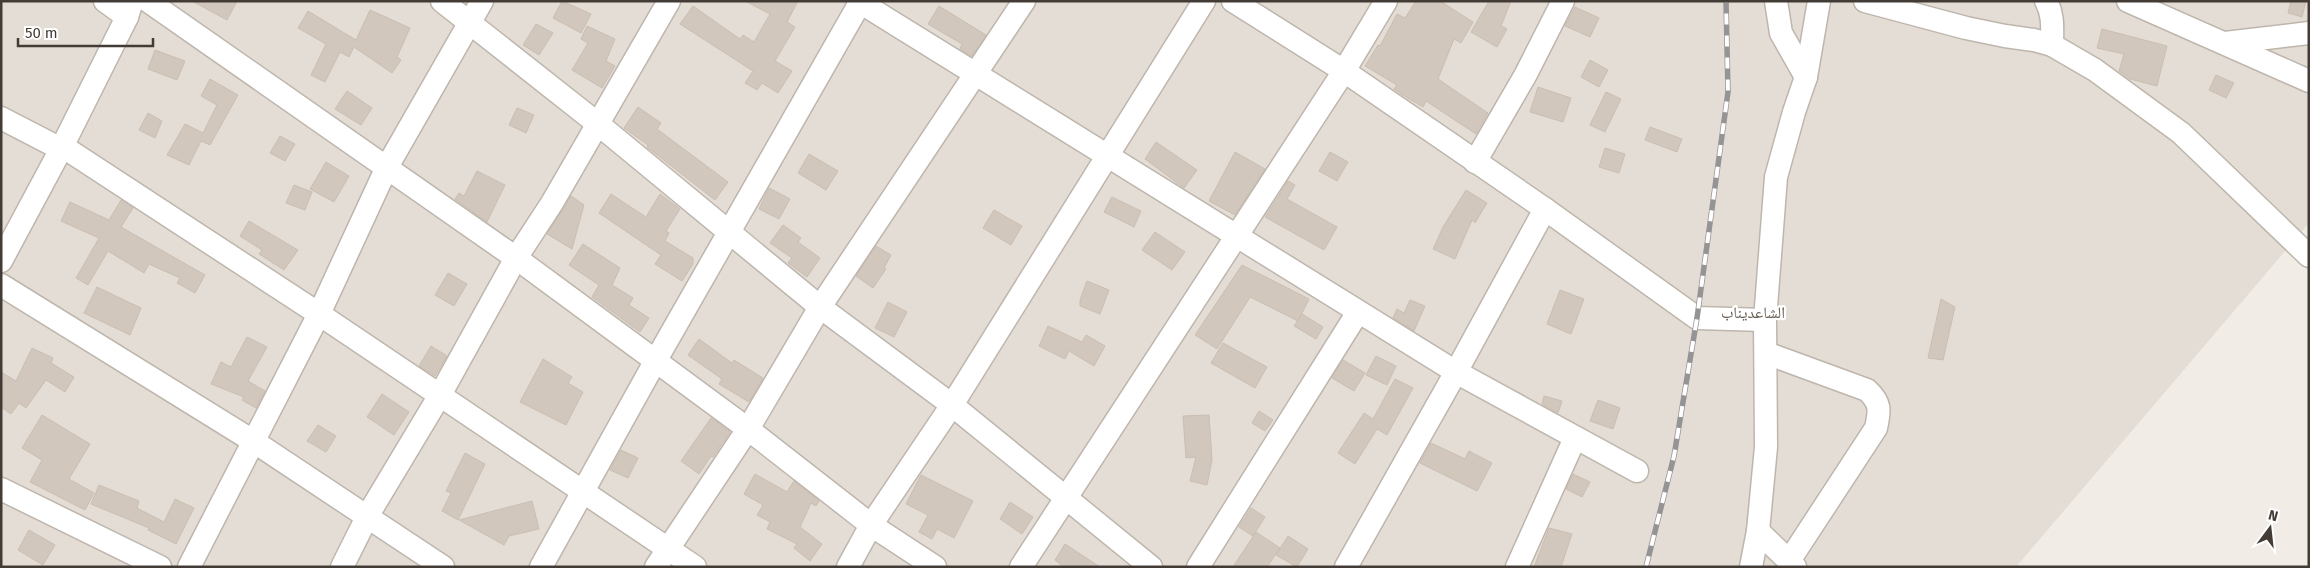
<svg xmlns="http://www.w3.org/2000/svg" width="2310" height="568" viewBox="0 0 2310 568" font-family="'Fira Sans','Noto Naskh Arabic',sans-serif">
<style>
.residential{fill:#e4ddd5}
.building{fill:#d1c7bd;stroke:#cbbeb1}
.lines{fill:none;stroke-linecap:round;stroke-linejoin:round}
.street-casing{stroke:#beb6ad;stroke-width:25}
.street{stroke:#fff;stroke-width:22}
.rail-casing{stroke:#949494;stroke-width:5.5}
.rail{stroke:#fff;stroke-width:4;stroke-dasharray:11;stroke-linecap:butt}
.labels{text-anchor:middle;stroke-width:4.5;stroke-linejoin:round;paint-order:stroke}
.neighbourhood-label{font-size:16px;fill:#64594f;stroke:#fff}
</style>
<rect width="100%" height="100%" fill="#f1ece6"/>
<path class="residential" d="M1,1H2309V223L2016,567H1Z"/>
<g class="building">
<path d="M192,1H237L227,20Z"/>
<path d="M562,1L591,14L581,33L553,18Z"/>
<path d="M745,1H798L787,22L795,27L775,61L792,71L778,93L762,83L757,90L745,83L753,71L680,24L693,6L740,39L743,35L754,42L770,14Z"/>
<path d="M1416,1H1440L1473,22L1461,43L1454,39L1438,79L1488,113L1476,134L1426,101L1423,107L1406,97L1394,89L1397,85L1365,66L1378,45L1380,46L1397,14L1405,18Z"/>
<path d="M1489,1H1511L1501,26L1507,29L1497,47L1471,32Z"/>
<path d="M2291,1H2306L2302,17L2288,13Z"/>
<path d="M939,6L986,35L972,56L960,49L962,44L928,24Z"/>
<path d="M1575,7L1599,18L1590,37L1565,26Z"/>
<path d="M370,10L410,28L397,57L401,60L392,73L354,47L349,57L340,52L325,82L311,75L326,44L298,28L308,11L356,40Z"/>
<path d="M536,24L553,33L539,55L523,45Z"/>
<path d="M587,26L615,39L606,61L615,66L602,88L572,70L588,43L581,39Z"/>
<path d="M2102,29L2167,46L2157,86L2130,79L2119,71L2124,54L2097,48Z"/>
<path d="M155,50L185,61L177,80L148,69Z"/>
<path d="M1590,60L1608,70L1599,87L1581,77Z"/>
<path d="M2216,75L2234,83L2226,98L2209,90Z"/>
<path d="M210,79L238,95L210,145L201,141L189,165L167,155L185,124L203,133L217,105L201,96Z"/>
<path d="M1538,87L1571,98L1563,122L1530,112Z"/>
<path d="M347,91L372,108L361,125L335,109Z"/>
<path d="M1606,92L1621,99L1605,132L1590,125Z"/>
<path d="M638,107L661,123L657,129L728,182L715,200L647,147L648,145L624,128Z"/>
<path d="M517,108L534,115L526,133L509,125Z"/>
<path d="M148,113L162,121L155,138L139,130Z"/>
<path d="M1650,127L1682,139L1677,152L1645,140Z"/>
<path d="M280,136L295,144L285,161L270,153Z"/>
<path d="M1156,142L1197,170L1184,188L1145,159Z"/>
<path d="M1605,148L1625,154L1619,173L1599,167Z"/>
<path d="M1235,152L1265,169L1235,215L1209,201Z"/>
<path d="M1330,152L1348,162L1337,181L1319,171Z"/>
<path d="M809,154L838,171L826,190L798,173Z"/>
<path d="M326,162L349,176L334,202L310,189Z"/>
<path d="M477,171L505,185L487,222L455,199L459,193L464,196Z"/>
<path d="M1288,181L1295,185L1287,199L1337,227L1324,250L1265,217Z"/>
<path d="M294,185L312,192L305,210L286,203Z"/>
<path d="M769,188L790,199L779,219L759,209Z"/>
<path d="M1466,190L1487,203L1475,223L1472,220L1455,259L1433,249L1443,227Z"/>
<path d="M611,194L646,217L660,194L680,209L666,231L669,233L665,241L693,258V264L682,281L655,264L661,255L599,213Z"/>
<path d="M571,196L584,205L572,249L547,234Z"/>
<path d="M1112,197L1141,211L1134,227L1104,212Z"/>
<path d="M121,200L133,208L121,227L205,275L195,293L177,283L180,278L149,264L144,273L108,251L88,285L76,278L99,238L61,221L70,202L109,220Z"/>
<path d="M994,210L1022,226L1011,245L983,228Z"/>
<path d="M249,221L298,250L284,270L259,254L262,250L240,236Z"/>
<path d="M783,225L801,238L798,242L820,258L807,277L788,263L792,258L770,243Z"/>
<path d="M1155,232L1185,252L1172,270L1142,250Z"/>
<path d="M583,244L620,268L612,285L633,298L629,305L649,318L640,332L592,297L599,285L569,265Z"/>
<path d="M876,246L891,255L884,268L886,269L873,288L856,276Z"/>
<path d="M1242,265L1309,299L1298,321L1250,297L1217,349L1195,335Z"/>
<path d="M448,273L467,284L454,306L435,295Z"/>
<path d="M1087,281L1109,290L1100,314L1080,306V300Z"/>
<path d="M97,287L141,308L130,335L84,313Z"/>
<path d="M1560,290L1584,299L1571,334L1547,324Z"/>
<path d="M1941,299L1955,307L1943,360L1928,358Z"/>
<path d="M1410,300L1425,306L1414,331L1393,318L1397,309L1404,313Z"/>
<path d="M888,302L907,312L894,337L875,328Z"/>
<path d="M1302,314L1323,327L1316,339L1294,326Z"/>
<path d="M1048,326L1082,342L1086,335L1105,346L1094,366L1069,351L1065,359L1039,346Z"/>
<path d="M247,337L267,347L248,381L265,391L256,408L242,400L244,397L211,384L221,362L231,367Z"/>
<path d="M699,339L732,363L734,360L763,378L749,402L719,384L722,379L688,355Z"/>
<path d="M1223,343L1267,367L1255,388L1211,363Z"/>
<path d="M431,346L447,356L435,376L419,366Z"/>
<path d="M32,348L53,358L51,363L74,377L65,392L46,380L26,408L19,403L11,414L1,407V372L16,381Z"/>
<path d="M1376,356L1396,366L1387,385L1366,375Z"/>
<path d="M543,359L572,377L568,383L583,392L566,425L520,402Z"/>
<path d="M1343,360L1365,373L1354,391L1332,378Z"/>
<path d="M1395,379L1413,388L1387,435L1377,429L1355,464L1338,453L1364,413L1373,419Z"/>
<path d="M382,394L409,412L394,435L367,417Z"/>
<path d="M1544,396L1562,401L1558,413L1542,404Z"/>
<path d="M1598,400L1620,408L1613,429L1590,421Z"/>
<path d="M1259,411L1273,420L1265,431L1252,423Z"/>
<path d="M42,415L90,444L69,479L94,493L85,510L30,482L42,460L22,448Z"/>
<path d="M1209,415L1212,460L1207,485L1190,481L1196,457L1186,458L1183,416Z"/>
<path d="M711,418L730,432L713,457L711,456L699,474L681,461Z"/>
<path d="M318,425L336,436L326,452L307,441Z"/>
<path d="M1431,443L1465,459L1469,451L1492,463L1477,491L1420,463Z"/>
<path d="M621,450L638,458L628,478L610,470Z"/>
<path d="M465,453L485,464L458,520L442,511L451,493L446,491Z"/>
<path d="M755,474L787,492L794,481L819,501L816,506L811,503L800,527L822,544L810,561L794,548L797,544L767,529L770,522L757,515L763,505L744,494Z"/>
<path d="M1573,474L1590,482L1582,497L1566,489Z"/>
<path d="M921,475L973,501L954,538L937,529L932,539L919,532L928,515L906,504Z"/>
<path d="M99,485L139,501L137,508L164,522L175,499L194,508L176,544L148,530L149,528L91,504Z"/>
<path d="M532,501L539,529L509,536L504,545L459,520Z"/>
<path d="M1010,502L1033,517L1022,534L1000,519Z"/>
<path d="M1251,508L1265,517L1253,536L1239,527Z"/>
<path d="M1549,528L1572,534L1561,567H1534Z"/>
<path d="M29,530L55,545L43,565L18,550Z"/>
<path d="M1256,532L1280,548L1267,567H1233Z"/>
<path d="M1288,536L1308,549L1297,567L1276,555Z"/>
<path d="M1065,544L1100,567H1064L1055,560Z"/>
</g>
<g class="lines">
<g class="street-casing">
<g id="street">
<path d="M105,1L127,17"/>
<path d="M148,1L516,258L748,429L871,525L935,567"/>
<path d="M442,1L598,124L820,307L952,405L1151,567"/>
<path d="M858,1L1456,372L1637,471"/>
<path d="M1233,1L1344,71L1545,209L1697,318L1765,320"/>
<path d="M1776,1L1781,33L1806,77"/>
<path d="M1865,1L1966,28L2005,36L2034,40L2052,45L2095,70L2181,133L2309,256"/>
<path d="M2046,1C2054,15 2052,30 2052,45"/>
<path d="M2128,1L2309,81"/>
<path d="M2225,43L2309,33"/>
<path d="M1,118L61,149"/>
<path d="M62,146L319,314L695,567"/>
<path d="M1475,162L1526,74L1563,1"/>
<path d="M1,261L61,149L127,17L132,1"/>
<path d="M1,285L253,441L443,567"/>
<path d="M1766,353L1867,390C1881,403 1880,410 1876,428L1789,561"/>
<path d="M1,489L160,567"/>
<path d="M1758,531L1795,567"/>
<path d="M189,567L319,314L387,167L482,1"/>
<path d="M342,567L368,515L440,395L516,258L552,203L669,1"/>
<path d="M541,567L656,360L861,1"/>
<path d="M656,567L748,429L820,307L1024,1"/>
<path d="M848,567L871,525L952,405L1204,1"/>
<path d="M1021,567L1344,71L1386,1"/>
<path d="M1198,567L1358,312"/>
<path d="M1346,567L1456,372L1545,209"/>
<path d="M1517,567L1575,438"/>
<path d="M1751,567L1758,531L1766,447L1765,320L1776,177L1794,112L1806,77L1819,1"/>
</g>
</g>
<use href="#street" class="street"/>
<g class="rail-casing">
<path id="rail" d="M1646,567L1674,456L1697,318L1728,92L1726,1"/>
</g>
<use href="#rail" class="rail"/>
</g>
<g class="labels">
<g class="neighbourhood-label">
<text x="1753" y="318">الشاعديناب</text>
</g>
</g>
<rect width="2310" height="568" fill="none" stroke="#433c36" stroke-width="5"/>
<g transform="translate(2270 528) rotate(15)" stroke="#ffffff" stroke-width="4" paint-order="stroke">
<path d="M0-4L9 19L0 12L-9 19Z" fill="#433c36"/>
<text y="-8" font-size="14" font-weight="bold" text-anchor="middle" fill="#433c36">N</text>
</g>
<path d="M18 38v8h135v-8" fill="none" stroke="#433c36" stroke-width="2.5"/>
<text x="25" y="38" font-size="15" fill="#433c36" stroke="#ffffff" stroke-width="4" paint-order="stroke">50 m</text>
</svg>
